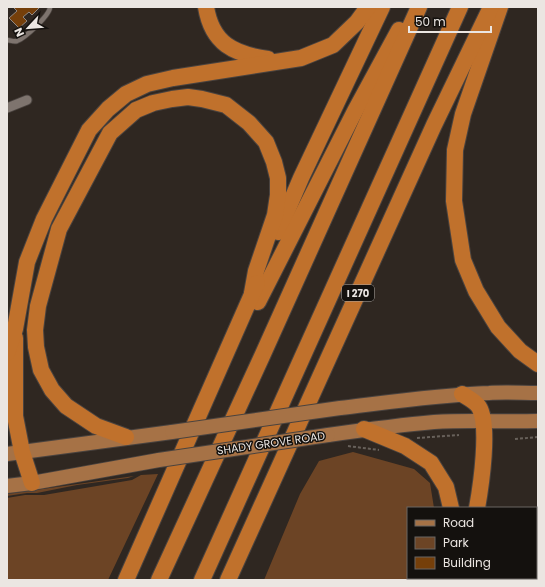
<svg xmlns="http://www.w3.org/2000/svg" width="545" height="587" viewBox="0 0 545 587" font-family="Poppins,sans-serif">
<style>
.green{fill:#6c4425}
.building{fill:#753f0a;stroke:#918881}
.lines{fill:none;stroke-linecap:round;stroke-linejoin:round}
.lane-casing{stroke:#4a433f;stroke-width:6}
.street-casing{stroke:#4a433f;stroke-width:11}
.primary-casing{stroke:#4a433f;stroke-width:16}
.highway-casing{stroke:#4a433f;stroke-width:18}
.path{stroke:#68615b;stroke-width:2;stroke-dasharray:3 2;stroke-linecap:butt}
.lane{stroke:#7e746e;stroke-width:4.5}
.street{stroke:#7e746e;stroke-width:9}
.primary{stroke:#a67246;stroke-width:14}
.highway{stroke:#c0712c;stroke-width:16}
.primary-bridge-casing{stroke:#4a433f;stroke-width:16;stroke-linecap:butt}
.primary-bridge{stroke:#a67246;stroke-width:14}
.labels{text-anchor:middle;stroke-width:3;stroke-linejoin:round;paint-order:stroke}
.shield{fill:#14110e;stroke:#aaa6a2;stroke-width:1}
.shield-label{font-size:10px;font-weight:bold;fill:#ebe6e2}
.street-label{font-size:11px;fill:#ebe6e2;stroke:#14110e}
</style>
<rect width="100%" height="100%" fill="#2f2721"/>
<g class="green">
<path d="M353,452L414,469L430,483L434,508H408V578H425L424,580H264L300,494L319,461Z"/>
<path d="M158,474L108,580H7V498L25,495H44L132,480L141,475Z"/>
<path d="M134,476L128,478L77,485L37,493H27L7,496V494Z"/>
</g>
<g class="building">
<path d="M13,7H38L39,8L32,15L29,12L23,17L27,21L19,28L9,18L17,11Z"/>
<path d="M536,555H538V580H503V578H536Z"/>
</g>
<g class="lines">
<g class="lane-casing">
<path id="lane" d="M7,40C10,40 13,42 17,41C25,38 50,15 50,7"/>
</g>
<g class="street-casing">
<path id="street" d="M7,108L27,100"/>
</g>
<g class="primary-casing">
<g id="primary">
<path d="M340,408C390,402 439,395 489,393C505,392 522,393 538,393"/>
<path d="M328,435C363,430 399,425 434,422C469,420 503,422 538,421"/>
<path d="M7,454L172,432"/>
<path d="M7,486L32,483L159,460"/>
</g>
</g>
<g class="highway-casing">
<g id="highway">
<path d="M206,7C212,44 234,54 268,59"/>
<path d="M500,7L463,114L455,150L454,201L463,260L476,291L498,327L520,351L538,364"/>
<path d="M278,232L301,178L382,7"/>
<path d="M258,302L355,111L399,30"/>
<path d="M15,338V416L22,452L32,483"/>
<path d="M7,353L15,329L27,262L44,219L89,130L108,109L126,94L147,84L173,78L301,58L333,45L357,22L368,7"/>
<path d="M462,394C468,398 475,401 479,407C490,425 481,486 477,508"/>
<path d="M364,429L405,446L431,463L446,487L451,508"/>
<path d="M126,437L96,426L66,406L52,390L41,370L36,347L35,330L38,306L59,229L110,133L136,110L153,103L172,99L188,97L202,99L226,105L249,123L266,142L274,162L278,178V195L275,215L256,271L252,293"/>
<path d="M126,580L257,283"/>
<path d="M159,580L263,354L419,7"/>
<path d="M202,580L460,7"/>
<path d="M228,580L434,125L491,7"/>
<path d="M439,580V578"/>
<path d="M464,580V578"/>
</g>
</g>
<g class="path">
<path d="M417,438L459,435"/>
<path d="M515,439L538,437"/>
<path d="M348,446L379,450"/>
</g>
<use href="#lane" class="lane"/>
<use href="#street" class="street"/>
<use href="#primary" class="primary"/>
<use href="#highway" class="highway"/>
<g class="primary-bridge-casing">
<g id="primary-bridge">
<path d="M172,432L340,408"/>
<path d="M159,460L328,435"/>
</g>
</g>
<use href="#primary-bridge" class="primary-bridge"/>
</g>
<g class="labels">
<rect class="shield" x="342" y="285" width="32" height="16" rx="3"/>
<g class="shield-label">
<text x="358" y="297">I 270</text>
</g>
<g class="street-label">
<text transform="translate(271 443) rotate(-8)" y="4">SHADY GROVE ROAD</text>
</g>
</g>
<rect width="545" height="587" fill="none" stroke="#ebe6e2" stroke-width="16"/>
<rect x="407" y="507" width="130" height="72" fill="#14110e" stroke="#6a6663"/>
<rect x="415" y="520" width="20" height="6" fill="#a67246" stroke="#6a6663"/>
<text x="443" y="527" font-size="12" fill="#ebe6e2">Road</text>
<rect x="415" y="537" width="20" height="12" fill="#6c4425" stroke="#6a6663"/>
<text x="443" y="547" font-size="12" fill="#ebe6e2">Park</text>
<rect x="415" y="557" width="20" height="12" fill="#753f0a" stroke="#6a6663"/>
<text x="443" y="567" font-size="12" fill="#ebe6e2">Building</text>
<g transform="translate(28 28) rotate(244)" stroke="#14110e" stroke-width="3" paint-order="stroke">
<path d="M0-3L7 15L0 10L-7 15Z" fill="#ebe6e2"/>
<text y="-6" font-size="11" font-weight="bold" text-anchor="middle" fill="#ebe6e2">N</text>
</g>
<path d="M409 26v6h82v-6" fill="none" stroke="#ebe6e2" stroke-width="2"/>
<text x="415" y="26" font-size="12" fill="#ebe6e2" stroke="#14110e" stroke-width="3" paint-order="stroke">50 m</text>
</svg>
